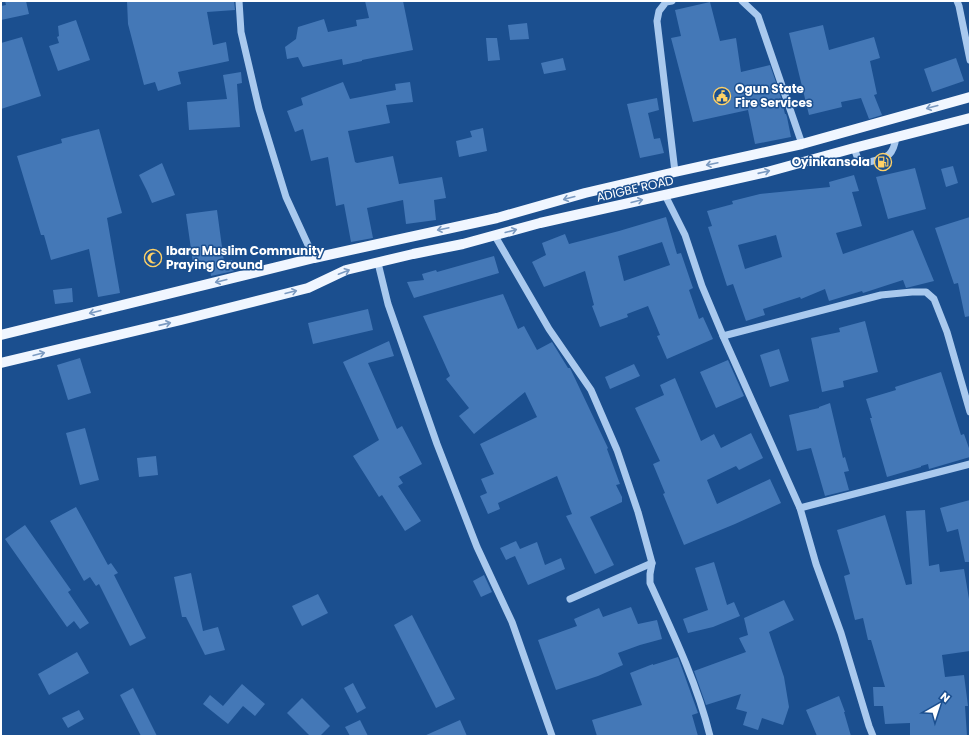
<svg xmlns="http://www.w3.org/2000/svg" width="971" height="737" viewBox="0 0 971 737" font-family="Poppins,sans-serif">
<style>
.building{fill:#4478b7;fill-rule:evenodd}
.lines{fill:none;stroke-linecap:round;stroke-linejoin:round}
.minor{stroke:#a9c9ee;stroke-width:7}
.major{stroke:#f0f6ff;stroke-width:10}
.oneway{stroke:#7b9ac1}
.labels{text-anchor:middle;stroke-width:3;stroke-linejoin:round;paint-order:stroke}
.poi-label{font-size:12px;font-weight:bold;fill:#fff;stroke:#1b4f8f;text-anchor:start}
.street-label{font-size:12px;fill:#fff;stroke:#1b4f8f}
</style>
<rect width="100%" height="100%" fill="#1b4f8f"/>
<g class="building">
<path d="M5,1H26L29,14L1,20V6L6,5Z"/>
<path d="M127,1H234L235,10L207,12L213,45L226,42L229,61L178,72L181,84L158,91L155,82L144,85L128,24Z"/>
<path d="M365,1H403L413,50L362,60V61L343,65L342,59L303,67L298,57L287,59L285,47L296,39L298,27L324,19L328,32L357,26L356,20L369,18Z"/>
<path d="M710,2L720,41L736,38L741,72L770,65L780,94L785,114H786L787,117L791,137L755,144L748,110L693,122L671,38L681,36L675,10Z"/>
<path d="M76,20L90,60L58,71L49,46L59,43L57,37L59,36L58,26Z"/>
<path d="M527,23L529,39L510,40L508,25Z"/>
<path d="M823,25L829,50L874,37L880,58L870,61L877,94L874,95L882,115L869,119L861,98L841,102L842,107L809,115L789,33Z"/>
<path d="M22,37L41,96L1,109V43Z"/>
<path d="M486,38H497L500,60L488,61Z"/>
<path d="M563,58L566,70L544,74L541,63Z"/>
<path d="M956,58L964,81L932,92L924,69Z"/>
<path d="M241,72L242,83L237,84L240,127L189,130L187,102L227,99L223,75Z"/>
<path d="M343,82L350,99L396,90L395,84L410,82L413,102L386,105L390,123L348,131L355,162L357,163L393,156L399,184L442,177L446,198L434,200L436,220L406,224L403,200L367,208L373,238L351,242L344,204L336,206L328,157L311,161L303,129L295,132L287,111L303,105L301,98Z"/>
<path d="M657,98L659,110L648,113L654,139L660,138L664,153L640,158L627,104Z"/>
<path d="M483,128L487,151L459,157L456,141L472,137L470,131Z"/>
<path d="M99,129L122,213L107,218L120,293L98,297L89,249L51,260L44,235H41L17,156L62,143L61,139Z"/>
<path d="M162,163L175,195L152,203L147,191L139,175Z"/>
<path d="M953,166L958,183L946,187L941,169Z"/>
<path d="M915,168L926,209L888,219L876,177Z"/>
<path d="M854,175L859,191L852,192L862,226L836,233L843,254L913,230L934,281L906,288L903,280L863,293L862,291L829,301L825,289L801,299L800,297L763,309L765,315L746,321L733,284L727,286L708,227L712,226L707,211L733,204L732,201L760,194L830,187L829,182ZM776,235L782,257L745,269L738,245Z"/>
<path d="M217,210L224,262L232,260L234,271L211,276L210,268L194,270L186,214Z"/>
<path d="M666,217L677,254L681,253L693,288L689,290L699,319L703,317L713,339L667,359L657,336L660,335L648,306L627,314L628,317L600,327L592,306L594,305L585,271L544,287L532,262L546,255L542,243L565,234L569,244L619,231ZM662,242L670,265L624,281L618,256Z"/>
<path d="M970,217V316L965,317L958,283L954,284L935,228Z"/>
<path d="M494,256L499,273L414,298L407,282L424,280L422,274L436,270L437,272Z"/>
<path d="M72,288L73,302L55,304L53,290Z"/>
<path d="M503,294L518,329L524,326L537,350L552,342L568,368H570L608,448L607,449L620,484L616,485L622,497V502L590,517L614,565L595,574L566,516L572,514L557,476L498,503L500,509L488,514L480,496L487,493L481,479L494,474L480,444L537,417L525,392L474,434L459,416L469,408L446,379L450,376L423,316Z"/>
<path d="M368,309L373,330L313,344L308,323Z"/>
<path d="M865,321L878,372L843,381L844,387L822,392L811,338L840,332L839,328Z"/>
<path d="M389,341L394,356L368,363L397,429L402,426L422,464L399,477L403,483L398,486L421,521L405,531L382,495L379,497L353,456L379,440L343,362Z"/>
<path d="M779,349L789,381L770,387L760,355Z"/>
<path d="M80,358L91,393L68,400L57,365Z"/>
<path d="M728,360L744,396L716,408L700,372Z"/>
<path d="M634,364L640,376L610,389L605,377Z"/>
<path d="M941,372L961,435L964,434L970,451V457L929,469L928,464L921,466V467L887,477L870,418H872L866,399L896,390L895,387Z"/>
<path d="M675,378L701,441L714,434L721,448L751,433L763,458L739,470L736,466L707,480L717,504L770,479L781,503L735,524L684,545L663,494L665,493L653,464L660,461L635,408L664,395L660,385Z"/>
<path d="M830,403L843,458L845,457L849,471L844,472L849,490L825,496L811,448L797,451L789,415L819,408V407Z"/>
<path d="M85,428L99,480L80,485L66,433Z"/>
<path d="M156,456L158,475L139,477L137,458Z"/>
<path d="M970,500V562H965L958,529L947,532L940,508Z"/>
<path d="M76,507L108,565L111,563L118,573L114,575L146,638L130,646L99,584L96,586L90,577L84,581L50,521Z"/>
<path d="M925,510L929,566L939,564L940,572L964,569L970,605V651L942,655L945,677L964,675L968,706H965L967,736L910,735V723L885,724L883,706H874L873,687H885L871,640H868L863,618L855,620L844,576L850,574L837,530L885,515L906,585L912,584L906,511Z"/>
<path d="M25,525L71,590L68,592L89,623L80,629L74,621L67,627L5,539Z"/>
<path d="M516,541L520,549L537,542L545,565L561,558L565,569L528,585L515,556L506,560L500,548Z"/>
<path d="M714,562L727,605L734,602L740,616L713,627L688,633L683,619L708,610L695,568Z"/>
<path d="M191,573L203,631L218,627L225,650L205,655L186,617H182L174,577Z"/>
<path d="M484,575L492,592L481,597L473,581Z"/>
<path d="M318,594L328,613L302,626L292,606Z"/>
<path d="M784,600L794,620L769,632L784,677L789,707L783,725L762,718L758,730L743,725L747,712L736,709L741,694L706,705L694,671L746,652L739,638L748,635L744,618Z"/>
<path d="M631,607L638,624L657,620L662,639L640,645L618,653L623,665L598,676L556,690L538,640L577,626L574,619L599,608L603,617Z"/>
<path d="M412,615L455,699L436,708L394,625Z"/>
<path d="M77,652L89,673L49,695L38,674Z"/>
<path d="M678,657L698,713L692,715L698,736H597L592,720L642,705L630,673L653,664V665Z"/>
<path d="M353,683L366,708L357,713L344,688Z"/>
<path d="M242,684L265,704L255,716L243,706L228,724L203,704L210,695L223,706Z"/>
<path d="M133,688L157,736H141L120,695Z"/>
<path d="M839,696L845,712H844L851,736H817L806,710Z"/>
<path d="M302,698L330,726L320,736H310L287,713Z"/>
<path d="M79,710L84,719L68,728L62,718Z"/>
<path d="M360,720L368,736H350L345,727Z"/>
<path d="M460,720L467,736H424Z"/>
</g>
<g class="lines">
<g class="minor">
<path d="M239,1L241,32L259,109L286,197L314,258"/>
<path d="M672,1L666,2L659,11L657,21L675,172"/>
<path d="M742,1L758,16L802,144"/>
<path d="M957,1L959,6L970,60"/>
<path d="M854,148L858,159L866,163C885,157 893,159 896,137"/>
<path d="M665,195L685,235L702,286L723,336L800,508L816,564L841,633L869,726L873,736"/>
<path d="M495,236L549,329L591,390L617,450L638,512L652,563L650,574V583C673,633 697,683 710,736"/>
<path d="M378,263L388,304L437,444L477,547L512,622L552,736"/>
<path d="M723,336L881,295L912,292H926L934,299L947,332L970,412"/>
<path d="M800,508L970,464"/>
<path d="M570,599L652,563"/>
</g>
<g class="major">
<path d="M1,335L314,258L497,218L585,193L675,172L802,144L970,97"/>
<path d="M1,363L181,320L308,288L346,270L413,254L463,244L540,223L767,172L854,148L970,118"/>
</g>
</g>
<defs><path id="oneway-shaft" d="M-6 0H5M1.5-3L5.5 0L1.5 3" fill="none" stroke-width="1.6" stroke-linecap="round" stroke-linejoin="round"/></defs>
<g class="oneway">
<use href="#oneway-shaft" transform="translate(932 107) rotate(165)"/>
<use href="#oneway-shaft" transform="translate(712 164) rotate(168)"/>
<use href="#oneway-shaft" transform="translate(764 172) rotate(-13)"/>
<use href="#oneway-shaft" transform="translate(569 198) rotate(165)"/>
<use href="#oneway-shaft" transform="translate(637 201) rotate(-14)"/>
<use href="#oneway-shaft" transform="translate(443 229) rotate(168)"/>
<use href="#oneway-shaft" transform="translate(511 231) rotate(-15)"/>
<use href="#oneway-shaft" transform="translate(344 272) rotate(-21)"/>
<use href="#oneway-shaft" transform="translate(221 281) rotate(166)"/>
<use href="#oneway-shaft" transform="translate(291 292) rotate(-14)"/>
<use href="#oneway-shaft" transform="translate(95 312) rotate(166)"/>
<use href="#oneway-shaft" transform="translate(165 324) rotate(-13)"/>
<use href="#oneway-shaft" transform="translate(39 354) rotate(-14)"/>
</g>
<defs>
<g id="civic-ring" transform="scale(0.9)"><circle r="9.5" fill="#1b4f8f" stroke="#ffd166" stroke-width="1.5"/><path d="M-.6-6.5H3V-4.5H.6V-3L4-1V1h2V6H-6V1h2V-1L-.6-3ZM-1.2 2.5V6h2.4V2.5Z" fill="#ffd166"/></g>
<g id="fuel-ring" transform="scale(0.9)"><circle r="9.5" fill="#1b4f8f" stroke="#ffd166" stroke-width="1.5"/><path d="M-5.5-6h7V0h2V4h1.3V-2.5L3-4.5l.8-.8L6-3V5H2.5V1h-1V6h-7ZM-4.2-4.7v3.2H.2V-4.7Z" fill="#ffd166"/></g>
<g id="mosque-ring" transform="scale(0.9)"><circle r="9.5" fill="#1b4f8f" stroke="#ffd166" stroke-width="1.5"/><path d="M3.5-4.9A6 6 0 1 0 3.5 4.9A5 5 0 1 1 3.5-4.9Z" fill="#ffd166"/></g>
</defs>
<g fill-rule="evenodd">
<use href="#civic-ring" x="722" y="96"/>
<use href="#fuel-ring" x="883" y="162"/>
<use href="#mosque-ring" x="153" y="258"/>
</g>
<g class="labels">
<g class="poi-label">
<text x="735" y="93">Ogun State<tspan x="735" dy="14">Fire Services</tspan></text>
<text x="870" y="166" text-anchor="end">Oyinkansola</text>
<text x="166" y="255">Ibara Muslim Community<tspan x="166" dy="14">Praying Ground</tspan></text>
</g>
<g class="street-label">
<text transform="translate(635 189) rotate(-13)" y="4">ADIGBE ROAD</text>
</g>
</g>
<rect width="971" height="737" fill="none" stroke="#ffffff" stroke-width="4"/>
<g transform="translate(939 705) rotate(39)" stroke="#1b4f8f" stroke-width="3" paint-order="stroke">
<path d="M0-3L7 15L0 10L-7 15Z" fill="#ffffff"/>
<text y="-6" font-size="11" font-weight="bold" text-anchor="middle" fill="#ffffff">N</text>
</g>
</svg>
